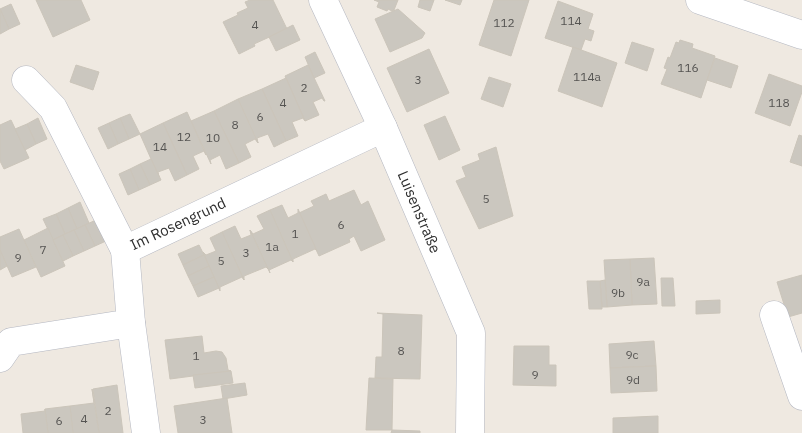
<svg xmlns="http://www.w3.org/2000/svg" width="802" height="433" viewBox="0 0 802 433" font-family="'IBM Plex Sans',sans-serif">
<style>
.building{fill:#cbc7bf;stroke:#cbc5ba}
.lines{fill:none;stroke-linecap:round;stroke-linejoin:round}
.minor-casing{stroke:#b4b7c1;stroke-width:29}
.minor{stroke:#fff;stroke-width:28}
.labels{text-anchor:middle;stroke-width:4;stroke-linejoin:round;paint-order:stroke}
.number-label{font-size:12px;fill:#555452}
.street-label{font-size:15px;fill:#2e2e2e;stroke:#fff}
</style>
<rect width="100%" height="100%" fill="#efe9e1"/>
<g class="building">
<path d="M36,0H81L90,20L53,37Z"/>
<path d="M250,0H273L287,29L254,44L255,46L239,54L223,22L238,15L237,13L248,8L245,2Z"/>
<path d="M374,0H398L394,10L392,11L388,9L387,11L377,7L379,2Z"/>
<path d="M420,0H434L430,11L418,7Z"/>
<path d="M445,0H462L460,5Z"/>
<path d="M494,0H529L511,56L479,45Z"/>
<path d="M558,1L593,14L588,29L594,31L591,41L585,39L581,50L545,38Z"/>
<path d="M11,4L20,24L9,29L0,9Z"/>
<path d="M0,9L9,29L0,34Z"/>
<path d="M398,9L425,33L422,38L390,52L375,19Z"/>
<path d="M293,25L300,40L276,51L269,37Z"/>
<path d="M680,40L693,44L692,48L715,56L701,98L661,84L667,69L664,68L668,57L670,58L676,42L679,43Z"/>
<path d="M632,42L654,49L647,71L625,63Z"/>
<path d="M573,47L617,63L602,107L558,91Z"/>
<path d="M429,49L449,93L407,112L387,68Z"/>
<path d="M315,52L325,73L314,78L305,57Z"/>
<path d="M715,58L738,66L731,88L707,80Z"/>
<path d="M76,65L99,72L93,90L70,82Z"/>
<path d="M308,65L325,101H324L322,98L313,102L319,115L305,121L285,76Z"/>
<path d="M769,74L802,86V92L790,126L755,113Z"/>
<path d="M489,77L511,84L503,107L481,99Z"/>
<path d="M286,78L305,121L303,118L292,122L298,136L286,141L262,89Z"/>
<path d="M262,89L286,141L274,147L268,134L257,138L258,143L238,99Z"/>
<path d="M238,99L258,143L255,139L245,144L251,157L239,163L214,111Z"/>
<path d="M214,111L239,163L226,169L220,155L210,160L211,164L191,121Z"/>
<path d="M187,112L206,155L204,151L193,156L199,169L187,175L163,123Z"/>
<path d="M130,114L140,134L129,139L120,118Z"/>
<path d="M445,116L460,150L439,160L424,125Z"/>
<path d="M38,118L47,139L36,144L27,124Z"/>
<path d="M120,118L129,139L118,144L109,123Z"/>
<path d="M11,120L29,158L4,169L0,161V125Z"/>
<path d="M109,123L118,144L108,149L98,128Z"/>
<path d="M163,123L187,175L175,181L169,168L158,172L159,177L140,134Z"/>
<path d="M27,124L36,144L25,150L15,129Z"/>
<path d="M799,135L802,136V166L790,162Z"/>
<path d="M496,147L513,216L479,229L456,181L466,177L462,167L480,160L478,154Z"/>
<path d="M151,159L161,180L150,185L140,164Z"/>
<path d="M140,164L150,185L139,190L130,169Z"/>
<path d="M130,169L139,190L128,195L119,174Z"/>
<path d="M354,190L361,205L368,201L385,240L361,251L354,236L349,239L350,242L319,256L299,213L314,206L311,201L326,194L329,201Z"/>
<path d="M80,202L89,223L77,229L68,208Z"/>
<path d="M282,205L288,218L298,213V209L317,251L315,249L293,259V262L270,210Z"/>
<path d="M68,208L77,229L65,234L56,214Z"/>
<path d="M270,210L293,262L291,260L269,270L270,273L250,230L253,234L264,229L257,216Z"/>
<path d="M56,214L65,234L53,240L43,219Z"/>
<path d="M96,220L106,241L95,246L85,225Z"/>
<path d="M85,225L95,246L84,251L74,230Z"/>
<path d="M235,226L241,239L251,235L250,230L268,269L266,267L244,276V280L222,232Z"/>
<path d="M48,228L65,266L41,277L24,240Z"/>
<path d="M19,229L36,267L12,277L0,250V237Z"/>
<path d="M74,230L84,251L73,256L63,235Z"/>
<path d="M222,232L244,280L242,277L220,287V291L203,252L206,255L216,251L210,238Z"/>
<path d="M63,235L73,256L63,261L53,240Z"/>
<path d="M199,245L204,255L183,265L178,254Z"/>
<path d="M0,250L7,266L0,270Z"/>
<path d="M204,255L209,266L188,276L183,265Z"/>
<path d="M654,258L657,304L632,305L630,259Z"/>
<path d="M630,259L632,305L607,307L604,260Z"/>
<path d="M209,266L214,277L193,286L188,276Z"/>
<path d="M802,275V313L788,317L777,282Z"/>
<path d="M214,277L219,288L198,297L193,286Z"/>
<path d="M661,278H673L675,306H662Z"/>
<path d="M605,280L607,307H602L600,281Z"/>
<path d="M587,281H600L602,309H589Z"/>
<path d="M720,300V313L696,314V301Z"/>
<path d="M377,313L422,315L420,379L375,378L376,357H382L383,314Z"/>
<path d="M202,336L204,353L216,351L222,352L226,358L228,370L231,371L170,379L165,340Z"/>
<path d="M654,341L656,366L610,368L609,344Z"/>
<path d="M514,346H549V365H556V386L513,385Z"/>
<path d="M656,366L657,391L611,393L610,368Z"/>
<path d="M231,371L233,383L195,388L193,375Z"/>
<path d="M369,378L393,379L392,430H366Z"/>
<path d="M245,383L247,395L223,399L221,386Z"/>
<path d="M117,385L123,433H99L93,389Z"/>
<path d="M92,389L99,433H73L70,406L94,403Z"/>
<path d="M227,398L232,433H178L174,406Z"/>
<path d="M70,406L73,433H48L45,409Z"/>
<path d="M45,409L48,433H23L21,414L45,411Z"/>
<path d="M658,416V433H613V418Z"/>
<path d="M392,430L420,431V433H391Z"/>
</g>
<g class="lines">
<g class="minor-casing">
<g id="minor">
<path d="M323,0L383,128L471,333L470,433"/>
<path d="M700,0L802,35"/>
<path d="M26,80L53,108L125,250L383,128"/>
<path d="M774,315L802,396"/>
<path d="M131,323L146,433"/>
<path d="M0,358L11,342L131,323L125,250"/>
</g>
</g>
<use href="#minor" class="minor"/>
</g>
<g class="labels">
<g class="number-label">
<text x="571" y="25">114</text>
<text x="504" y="27">112</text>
<text x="255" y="29">4</text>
<text x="688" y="72">116</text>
<text x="587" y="81">114a</text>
<text x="418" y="84">3</text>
<text x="304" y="92">2</text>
<text x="283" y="107">4</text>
<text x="779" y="107">118</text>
<text x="260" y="121">6</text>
<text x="235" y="129">8</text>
<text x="184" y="141">12</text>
<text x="213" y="142">10</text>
<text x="160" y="151">14</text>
<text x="486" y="203">5</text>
<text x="341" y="229">6</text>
<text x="295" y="238">1</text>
<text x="272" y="251">1a</text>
<text x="43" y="254">7</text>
<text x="246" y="257">3</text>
<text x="18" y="262">9</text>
<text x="221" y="265">5</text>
<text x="643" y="286">9a</text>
<text x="618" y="297">9b</text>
<text x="401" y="355">8</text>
<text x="632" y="359">9c</text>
<text x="196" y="360">1</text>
<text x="535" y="379">9</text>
<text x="633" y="384">9d</text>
<text x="108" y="415">2</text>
<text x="84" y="423">4</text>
<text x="203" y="424">3</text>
<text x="59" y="425">6</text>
</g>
<g class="street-label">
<text transform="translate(419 212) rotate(67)" y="5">Luisenstraße</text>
<text transform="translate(178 224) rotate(-25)" y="5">Im Rosengrund</text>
</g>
</g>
</svg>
